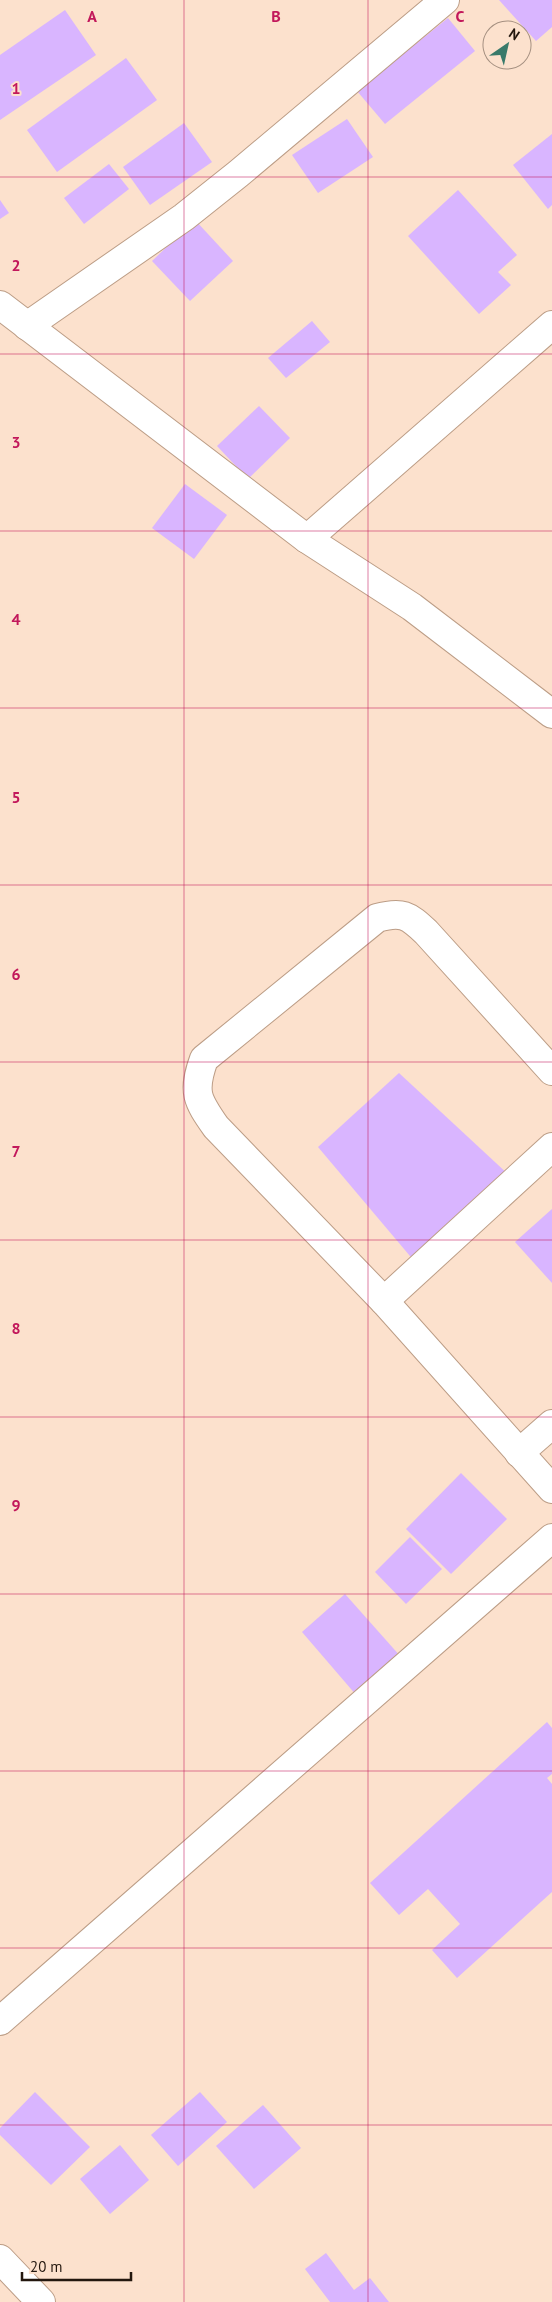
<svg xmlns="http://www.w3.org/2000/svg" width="552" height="2302" viewBox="0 0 552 2302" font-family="'PT Sans',sans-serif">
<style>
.building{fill:#d9b5ff}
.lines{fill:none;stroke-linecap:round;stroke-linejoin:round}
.minor-casing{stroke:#bc9d86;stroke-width:30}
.minor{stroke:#fff;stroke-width:28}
.grid{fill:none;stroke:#c2185b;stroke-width:1;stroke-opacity:0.55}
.grid-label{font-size:16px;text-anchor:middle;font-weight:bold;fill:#c2185b;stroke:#fce1cd;stroke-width:4;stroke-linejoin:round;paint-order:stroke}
</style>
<rect width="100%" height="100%" fill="#fce1cd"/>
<g class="building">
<path d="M499,0H552V27L536,41Z"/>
<path d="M65,10L96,55L0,120V55Z"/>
<path d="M448,18L475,51L385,124L357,91Z"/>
<path d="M126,58L157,100L57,172L27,130Z"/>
<path d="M347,119L373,157L318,193L292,155Z"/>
<path d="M184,123L212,162L150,205L123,167Z"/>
<path d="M552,134V205L548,209L513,165Z"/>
<path d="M109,164L129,189L84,224L64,198Z"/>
<path d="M458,190L517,255L498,272L511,285L479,314L408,236Z"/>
<path d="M0,200L9,213L0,219Z"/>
<path d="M195,220L233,261L190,301L152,261Z"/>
<path d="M312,321L330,342L286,378L268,358Z"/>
<path d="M259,406L290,438L248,479L217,446Z"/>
<path d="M185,484L227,515L194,559L152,528Z"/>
<path d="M399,1073L511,1177L415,1262L318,1147Z"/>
<path d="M552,1209V1283L515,1242Z"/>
<path d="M461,1473L507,1519L451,1574L406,1529Z"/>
<path d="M410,1537L442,1569L406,1604L375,1572Z"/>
<path d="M345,1594L401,1657L357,1696L302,1632Z"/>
<path d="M547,1722L552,1728V1774L547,1778L552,1784V1892L457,1978L432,1950L460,1924L428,1889L399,1915L370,1883Z"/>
<path d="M35,2092L90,2147L51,2185L0,2135V2128Z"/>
<path d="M200,2092L227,2122L178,2166L151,2135Z"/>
<path d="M263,2105L301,2148L254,2189L216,2146Z"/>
<path d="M120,2145L149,2180L110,2214L80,2179Z"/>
<path d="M326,2253L354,2290L370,2278L389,2302H330L305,2269Z"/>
</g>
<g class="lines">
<g class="minor-casing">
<g id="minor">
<path d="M0,305L307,539L412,607L552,714"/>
<path d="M27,326L184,217L238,174L445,0"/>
<path d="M307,539L552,325"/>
<path d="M552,1071L426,932C408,915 402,911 377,918L204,1059C192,1092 197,1100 216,1127L384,1301L552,1489"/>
<path d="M384,1301L552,1147"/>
<path d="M519,1453L552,1424"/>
<path d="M0,2021L552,1538"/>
<path d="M0,2259L41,2302"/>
</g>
</g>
<use href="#minor" class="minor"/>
</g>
<path class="grid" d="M184,0V2302M368,0V2302M0,177H552M0,354H552M0,531H552M0,708H552M0,885H552M0,1062H552M0,1240H552M0,1417H552M0,1594H552M0,1771H552M0,1948H552M0,2125H552"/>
<g class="grid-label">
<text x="92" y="22">A</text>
<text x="276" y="22">B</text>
<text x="460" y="22">C</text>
<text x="16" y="94">1</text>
<text x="16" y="271">2</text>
<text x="16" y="448">3</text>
<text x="16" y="625">4</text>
<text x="16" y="803">5</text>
<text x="16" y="980">6</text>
<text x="16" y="1157">7</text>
<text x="16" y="1334">8</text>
<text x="16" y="1511">9</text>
</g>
<g transform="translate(507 45) rotate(34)"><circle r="24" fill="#fce1cd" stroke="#a59081"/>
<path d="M0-4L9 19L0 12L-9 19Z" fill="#397a6a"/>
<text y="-8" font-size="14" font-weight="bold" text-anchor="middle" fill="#23170e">N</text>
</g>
<path d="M22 2272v8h109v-8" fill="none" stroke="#23170e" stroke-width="2.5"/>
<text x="30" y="2272" font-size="15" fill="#23170e" stroke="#fce1cd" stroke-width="4" paint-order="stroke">20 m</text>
</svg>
